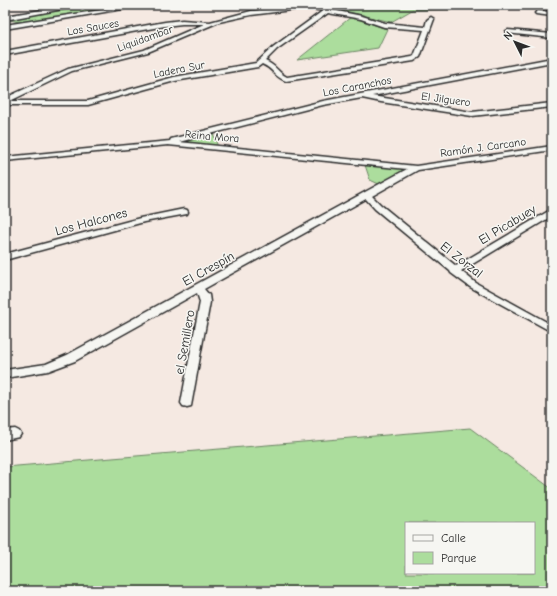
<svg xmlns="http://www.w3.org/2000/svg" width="557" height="596" viewBox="0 0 557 596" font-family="'Comic Neue',sans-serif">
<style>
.green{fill:#acdd9d;stroke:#6c8464;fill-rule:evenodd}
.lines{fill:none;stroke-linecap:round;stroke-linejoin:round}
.minor-casing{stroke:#2b2b2b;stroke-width:3}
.minor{fill:#f6f6f2;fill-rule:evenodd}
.labels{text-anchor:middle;stroke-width:3;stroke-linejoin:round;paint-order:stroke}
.far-street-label{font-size:11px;fill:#2b2b2b;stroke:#f6f6f2}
.street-label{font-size:13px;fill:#2b2b2b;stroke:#f6f6f2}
</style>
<rect width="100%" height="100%" fill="#f5e9e2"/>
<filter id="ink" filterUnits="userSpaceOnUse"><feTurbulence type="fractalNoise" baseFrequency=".025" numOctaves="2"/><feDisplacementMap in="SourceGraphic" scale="8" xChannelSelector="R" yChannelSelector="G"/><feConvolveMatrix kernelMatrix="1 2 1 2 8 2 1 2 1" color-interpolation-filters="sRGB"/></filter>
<g filter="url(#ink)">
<g class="green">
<path d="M92,5H137L24,23L5,19Z"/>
<path d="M348,5H500L470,9L412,10L391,22L337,9Z"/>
<path d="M351,17L387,29L378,48L297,60Z"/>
<path d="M213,133L218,147L183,142V140Z"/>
<path d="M365,165L409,169L381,185L370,180Z"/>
<path d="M470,428L552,489V591H5V467ZM406,523H534V573H406Z"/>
</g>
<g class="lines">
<g class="minor-casing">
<g id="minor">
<path d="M72,5H84L5,20V16Z"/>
<path d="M133,5H146L5,29V25Z"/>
<path d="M291,5L329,7L333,5H340L332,10L362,16L385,23L425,27L427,20L431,17L434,19L420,57L414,61L286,81C274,77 274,69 262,64L258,67L175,81L88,105H5V98L68,69L144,50L204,24H182L165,26L5,55V51L165,22L182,20L210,22L251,11L289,7ZM299,9L324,10L273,47L256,63L174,77L88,101H10L72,71L148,52L219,22L251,15ZM328,13L361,19L384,27L424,30L414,56L412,57L287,77C278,73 276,65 265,61L277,49Z"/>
<path d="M538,11L552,12V16L536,14L535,13Z"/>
<path d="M508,30L552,34V38L506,33V31Z"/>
<path d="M552,58V62L372,96L472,112L552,103V107L472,116L381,102L362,98L323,105L179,142L416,166L552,146V150L418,170L372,196L381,205L456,266L552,209V216L461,271L476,283L552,325V332L470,287L451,273L450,271L375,209L366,199L204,289L209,295L210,302L191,406L187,407L183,406L181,403L200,302L197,293L75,361L48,371L5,378V370L46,364L67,355L407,169L168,145L5,161V157L170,141L171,139L323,101Z"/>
<path d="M184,209L187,210L188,212L187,214L144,222L5,260V254L140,218Z"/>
<path d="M15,429L19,431L21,434L19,437L5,440V430Z"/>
</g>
</g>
<use href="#minor" class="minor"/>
</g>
</g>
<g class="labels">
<g class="far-street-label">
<text transform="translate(93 27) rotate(-10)" y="4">Los Sauces</text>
<text transform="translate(145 38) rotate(-20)" y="4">Liquidambar</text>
<text transform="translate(179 69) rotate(-11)" y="4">Ladera Sur</text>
<text transform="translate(357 86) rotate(-11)" y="4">Los Caranchos</text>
<text transform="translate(446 99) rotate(8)" y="4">El Jilguero</text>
<text transform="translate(212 136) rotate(5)" y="4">Reina Mora</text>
<text transform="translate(483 147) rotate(-8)" y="4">Ramón J. Carcano</text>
</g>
<g class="street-label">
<text transform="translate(91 221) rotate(-15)" y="5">Los Halcones</text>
<text transform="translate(507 224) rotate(-31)" y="5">El Picabuey</text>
<text transform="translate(462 259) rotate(38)" y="5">El Zorzal</text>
<text transform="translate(208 268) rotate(-29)" y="5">El Crespín</text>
<text transform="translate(184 342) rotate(-80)" y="5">el Semillero</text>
</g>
</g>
<rect width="557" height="596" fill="none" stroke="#f6f6f2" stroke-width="20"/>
<rect x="10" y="10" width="537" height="576" fill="none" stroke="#2b2b2b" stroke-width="1.5" filter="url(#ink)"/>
<rect x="405" y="522" width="130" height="52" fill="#f6f6f2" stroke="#a5a5a2"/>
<rect x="413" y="535" width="20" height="6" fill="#f6f6f2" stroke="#a5a5a2"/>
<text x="441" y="542" font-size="12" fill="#2b2b2b">Calle</text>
<rect x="413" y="552" width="20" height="12" fill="#acdd9d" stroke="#a5a5a2"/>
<text x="441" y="562" font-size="12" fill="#2b2b2b">Parque</text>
<g transform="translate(515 42) rotate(312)" stroke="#f6f6f2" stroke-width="3" paint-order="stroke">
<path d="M0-3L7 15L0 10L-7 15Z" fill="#2b2b2b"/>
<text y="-6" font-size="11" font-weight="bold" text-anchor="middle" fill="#2b2b2b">N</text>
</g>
</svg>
